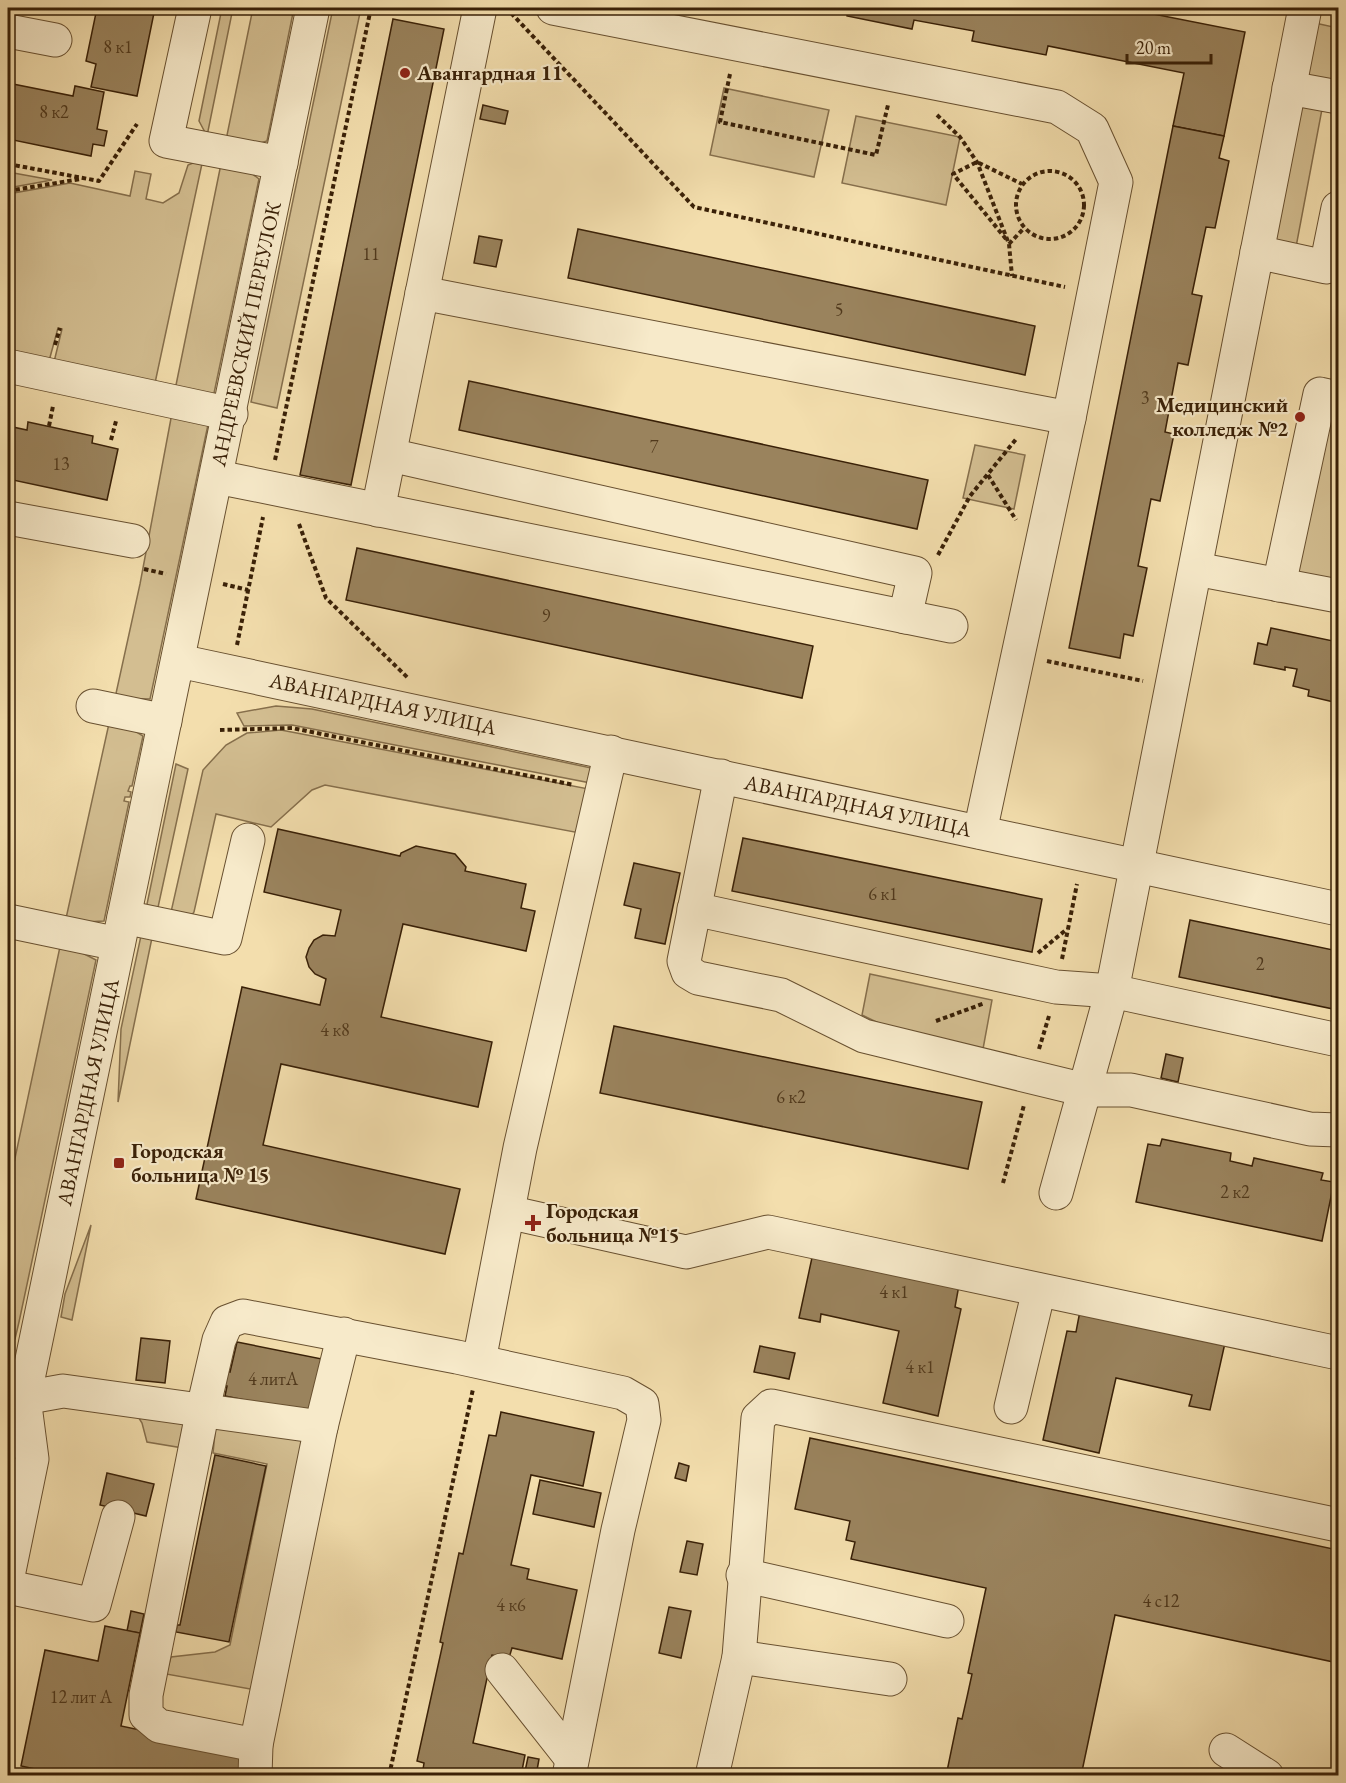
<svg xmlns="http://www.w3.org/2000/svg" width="1346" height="1783" viewBox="0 0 1346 1783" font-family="'EB Garamond',serif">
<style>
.green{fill:#d3be91;stroke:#866f4c;stroke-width:1.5}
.building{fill:#9a835d;stroke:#392007;stroke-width:1.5}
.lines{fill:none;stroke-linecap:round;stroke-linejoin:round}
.minor-casing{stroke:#685030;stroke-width:35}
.path{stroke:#392007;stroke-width:4;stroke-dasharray:4.5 3;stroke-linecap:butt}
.minor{stroke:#f7eaca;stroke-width:33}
.poi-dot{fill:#8f2418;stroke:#f7eaca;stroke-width:2}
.labels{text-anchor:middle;stroke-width:4.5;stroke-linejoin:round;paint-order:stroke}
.number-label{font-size:18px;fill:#51391c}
.poi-label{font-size:21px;font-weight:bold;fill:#392007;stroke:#f7eaca;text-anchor:start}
.street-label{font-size:21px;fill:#392007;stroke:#f7eaca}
</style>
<rect width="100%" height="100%" fill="#f3dead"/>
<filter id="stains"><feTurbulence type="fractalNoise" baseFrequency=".00333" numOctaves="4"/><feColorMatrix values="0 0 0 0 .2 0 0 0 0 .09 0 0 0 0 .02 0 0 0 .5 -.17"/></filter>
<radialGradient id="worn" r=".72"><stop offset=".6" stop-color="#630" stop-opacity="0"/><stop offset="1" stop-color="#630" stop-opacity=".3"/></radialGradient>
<g class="green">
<path d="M222,8H233L207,136L199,121Z"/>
<path d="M253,8H294L267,141L257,144L226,140Z"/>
<path d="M333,8H361L277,408L251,402Z"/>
<path d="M1315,23L1338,28V87L1319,83L1306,74Z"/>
<path d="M724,88L829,110L814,177L710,155Z"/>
<path d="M1306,102L1323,104L1296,247L1275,239L1298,112Z"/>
<path d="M856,116L960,137L946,205L842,183Z"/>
<path d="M203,159L155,383L54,362L62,329L58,328L49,361L8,352V194L70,183L130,196L135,171L151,174L146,199L163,203L179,193L188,165Z"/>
<path d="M221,164L246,169L259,179L213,398L175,390Z"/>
<path d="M8,172L52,180L8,188Z"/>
<path d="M172,413L209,420L150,699L115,698L140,584Z"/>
<path d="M1329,414L1338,415V590L1295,579Z"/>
<path d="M975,445L1025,455L1014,509L963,498Z"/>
<path d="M276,706L312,709L596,769V784L292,725L244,726L237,713Z"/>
<path d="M110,719L119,721L143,736L132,786H130L128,791L131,792L130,797H125L124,801L129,802L104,921L65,923Z"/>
<path d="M281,730L594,790L585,834L325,785L312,790L271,827L216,814L194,912L192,915L171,912L203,770L226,745L247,733Z"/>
<path d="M176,764L188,769L157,912L146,909Z"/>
<path d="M142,931L153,933L118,1102L121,1029Z"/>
<path d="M61,942L96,960L19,1322L15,1339L8,1349V1191Z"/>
<path d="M870,974L992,1000L983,1049L893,1030L862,1015Z"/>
<path d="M91,1225L72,1320L61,1317L65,1294Z"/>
<path d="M134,1410L183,1424L189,1449L147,1442L142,1423Z"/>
<path d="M216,1423L295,1432L307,1448L256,1690L166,1674L171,1657L215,1652L230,1645L267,1464L213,1453Z"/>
</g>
<g class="building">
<path d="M97,8H155L137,96L91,87L96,64L86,61Z"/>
<path d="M848,8H1123L1245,32L1224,136L1173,126L1184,73L1048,46L1046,55L972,41L974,31L914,20L912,29L847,16Z"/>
<path d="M393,19L444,29L351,485L300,475Z"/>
<path d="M8,83L73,96L75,86L104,92L97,129L107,131L104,146L93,144L91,156L8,139Z"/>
<path d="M483,105L508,111L505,124L480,119Z"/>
<path d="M1173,126L1224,136L1219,158L1229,161L1215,228L1206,227L1192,294L1202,296L1188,365L1178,363L1165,432L1174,434L1160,501L1151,499L1138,566L1147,568L1133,636L1124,634L1120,658L1069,648Z"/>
<path d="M578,229L1035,326L1025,375L568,278Z"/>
<path d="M479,236L502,240L496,267L474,263Z"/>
<path d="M469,381L928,480L917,529L459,430Z"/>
<path d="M28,422L93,436L92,443L118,449L107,500L8,479V426L27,430Z"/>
<path d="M357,548L813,646L802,698L346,600Z"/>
<path d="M1271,628L1338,642V703L1308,696L1309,690L1293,686L1297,669L1285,667V670L1254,664L1258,643L1267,645Z"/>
<path d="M278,829L400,856L401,853L416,846L455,854L466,867L465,871L526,884L521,908L535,911L526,951L403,924L381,1017L492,1042L478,1107L281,1064L263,1145L460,1189L445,1254L196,1199L242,987L320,1005L326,979L315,974L309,967L306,957L309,948L314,940L323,935L335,936L341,910L264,892Z"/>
<path d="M743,838L1042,899L1032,952L732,891Z"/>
<path d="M634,863L680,873L665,944L635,938L641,909L624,905Z"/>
<path d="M1190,920L1338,951V1010L1179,977Z"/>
<path d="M614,1026L982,1102L968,1169L600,1093Z"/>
<path d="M1166,1054L1183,1058L1178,1082L1161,1078Z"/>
<path d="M1162,1139L1231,1153L1230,1161L1252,1166L1254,1158L1323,1173L1321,1180L1334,1182L1322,1241L1136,1202L1148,1144L1160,1146Z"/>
<path d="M813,1253L959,1285L955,1307L961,1309L938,1416L883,1403L899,1331L821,1314L820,1322L799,1318Z"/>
<path d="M1080,1311L1225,1343L1210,1410L1189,1406L1192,1395L1116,1378L1099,1453L1043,1440L1067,1331L1076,1332Z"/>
<path d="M141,1338L170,1341L165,1383L136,1380Z"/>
<path d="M237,1342L327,1360L315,1414L225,1396L227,1386L223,1385L226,1371L230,1372Z"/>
<path d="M760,1346L795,1353L789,1379L754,1372Z"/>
<path d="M501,1412L594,1432L583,1486L531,1475L511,1565L529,1569L527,1579L577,1590L562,1659L512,1648L509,1658L492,1655L473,1743L525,1755L521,1776H422L424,1763L417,1761L443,1643L440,1642L459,1553L463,1554L489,1435L496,1436Z"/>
<path d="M810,1438L1338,1550V1663L1115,1615L1081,1776H946L958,1718L962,1719L967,1697L972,1674L968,1673L986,1588L851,1559L855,1542L846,1540L850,1521L795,1509Z"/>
<path d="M215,1455L266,1466L229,1642L176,1632L177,1625H180Z"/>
<path d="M679,1463L689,1466L686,1481L675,1478Z"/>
<path d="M107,1473L154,1484L146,1516L100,1505Z"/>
<path d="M540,1480L601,1493L594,1527L533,1514Z"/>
<path d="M687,1541L703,1544L697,1575L680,1572Z"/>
<path d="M669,1607L691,1611L681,1658L659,1653Z"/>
<path d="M131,1611L144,1614L140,1633L127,1631Z"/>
<path d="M105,1626L140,1633L121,1726L248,1753L244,1776H68L21,1766L45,1650L98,1661Z"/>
<path d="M528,1757L539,1759L536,1776H524Z"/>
<path d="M740,1770L766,1776H738Z"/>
</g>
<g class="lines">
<g class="minor-casing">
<g id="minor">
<path d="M195,8L166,141L281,163"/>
<path d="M553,8L1057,107L1092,129L1116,182L1069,418L980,832"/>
<path d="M8,31L55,40"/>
<path d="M1289,88L1338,97"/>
<path d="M1257,252L1326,267L1338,208"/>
<path d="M422,293L1069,418"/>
<path d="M8,366L231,414"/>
<path d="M390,455L915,573L905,617"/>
<path d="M217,477L951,626"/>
<path d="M378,510L480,8"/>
<path d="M8,518L133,541"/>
<path d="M1196,569L1338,596"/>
<path d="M1279,585L1320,394L1338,398"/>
<path d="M179,661L1338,909"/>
<path d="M93,706L165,721"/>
<path d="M721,776L684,961L688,972L698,978L781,995L864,1036L1085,1090H1131L1310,1129L1338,1130"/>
<path d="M694,909L1056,987L1112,991L1338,1040"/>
<path d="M124,917L225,938L248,840"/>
<path d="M8,921L118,944"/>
<path d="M1056,1193L1112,991L1305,8"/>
<path d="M508,1212L686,1252L768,1232L1338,1353"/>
<path d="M479,1361L520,1148L611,752"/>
<path d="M8,1396L24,1398L63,1391L321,1427"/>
<path d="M1011,1407L1039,1290"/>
<path d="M743,1575L947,1621"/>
<path d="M8,1576L32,1459L24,1398L313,8"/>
<path d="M8,1587L94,1605L118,1517"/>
<path d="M739,1657L890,1679"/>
<path d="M502,1670L572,1759"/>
<path d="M256,1745L159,1726L146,1715V1695L203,1409L219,1340L227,1322L243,1316L457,1357L623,1393L642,1404L644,1420L618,1530L569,1776"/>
<path d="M1226,1750L1267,1776"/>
<path d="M255,1776L256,1745L321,1427L344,1334"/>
<path d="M712,1776L739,1657L758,1418L771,1406L1338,1525"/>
</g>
</g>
<g class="path">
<path d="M511,13L694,207L1065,287"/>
<path d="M730,74L720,122L876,155L888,105"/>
<path d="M937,115L960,137L977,162L1009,244L1012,276"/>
<path d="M8,164L99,181L137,124"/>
<circle cx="1050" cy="205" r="34"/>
<path d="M8,191L80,179"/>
<path d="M1006,239L953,174L977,162L1022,184"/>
<path d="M1009,244L1024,228"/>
<path d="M55,345L60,328"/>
<path d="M49,426L53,406"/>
<path d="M111,440L116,421"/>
<path d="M275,460L371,8"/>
<path d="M988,475L1016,520"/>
<path d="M299,524L326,598L408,678"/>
<path d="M938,555L970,496L1017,438"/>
<path d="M144,569L166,574"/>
<path d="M223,584L248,590"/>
<path d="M237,645L263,517"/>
<path d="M1047,661L1143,681"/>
<path d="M220,730L292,728L574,785"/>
<path d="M1038,953L1067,929"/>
<path d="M1062,959L1077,884"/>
<path d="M936,1021L985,1003"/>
<path d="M1039,1049L1049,1016"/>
<path d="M1003,1183L1024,1105"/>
<path d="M389,1776L473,1389"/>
</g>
<use href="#minor" class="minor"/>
</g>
<g class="poi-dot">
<circle cx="405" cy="73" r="6"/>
<circle cx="1300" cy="417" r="6"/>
<rect x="113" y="1157" width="12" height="12" rx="3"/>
<path d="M530 1214h6v6h6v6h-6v6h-6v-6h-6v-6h6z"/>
</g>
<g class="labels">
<g class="number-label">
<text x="118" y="53">8 к1</text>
<text x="54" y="118">8 к2</text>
<text x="371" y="260">11</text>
<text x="839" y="316">5</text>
<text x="1145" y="404">3</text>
<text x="654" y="453">7</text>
<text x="61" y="470">13</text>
<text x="546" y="622">9</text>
<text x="883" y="900">6 к1</text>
<text x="1260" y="970">2</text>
<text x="335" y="1036">4 к8</text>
<text x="791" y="1103">6 к2</text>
<text x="1235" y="1198">2 к2</text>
<text x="894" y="1298">4 к1</text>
<text x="920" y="1373">4 к1</text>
<text x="273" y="1385">4 литА</text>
<text x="1161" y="1607">4 с12</text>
<text x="511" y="1611">4 к6</text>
<text x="81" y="1703">12 лит А</text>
</g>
<g class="poi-label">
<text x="417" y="80">Авангардная 11</text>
<text x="1288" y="412" text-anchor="end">Медицинский<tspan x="1288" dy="24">колледж №2</tspan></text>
<text x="131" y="1158">Городская<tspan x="131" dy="24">больница № 15</tspan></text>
<text x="546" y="1218">Городская<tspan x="546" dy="24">больница №15</tspan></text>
</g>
<g class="street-label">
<text transform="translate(246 334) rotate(-78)" y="7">АНДРЕЕВСКИЙ ПЕРЕУЛОК</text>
<text transform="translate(383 704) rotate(12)" y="7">АВАНГАРДНАЯ УЛИЦА</text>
<text transform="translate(858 806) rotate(12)" y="7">АВАНГАРДНАЯ УЛИЦА</text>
<text transform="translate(88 1092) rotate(-78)" y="7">АВАНГАРДНАЯ УЛИЦА</text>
</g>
</g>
<rect width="1346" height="1783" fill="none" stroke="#f3dead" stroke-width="30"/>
<rect x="9" y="9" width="1328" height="1765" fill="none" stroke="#392007" stroke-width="3"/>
<rect x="15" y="15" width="1316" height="1753" fill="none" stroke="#392007" stroke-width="1.5"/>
<path d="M1127 54v9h84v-9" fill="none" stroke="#392007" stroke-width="3"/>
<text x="1136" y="54" font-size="18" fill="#392007" stroke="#f7eaca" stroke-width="4.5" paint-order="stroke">20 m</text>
<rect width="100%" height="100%" filter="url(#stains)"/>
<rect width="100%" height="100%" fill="url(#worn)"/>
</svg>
